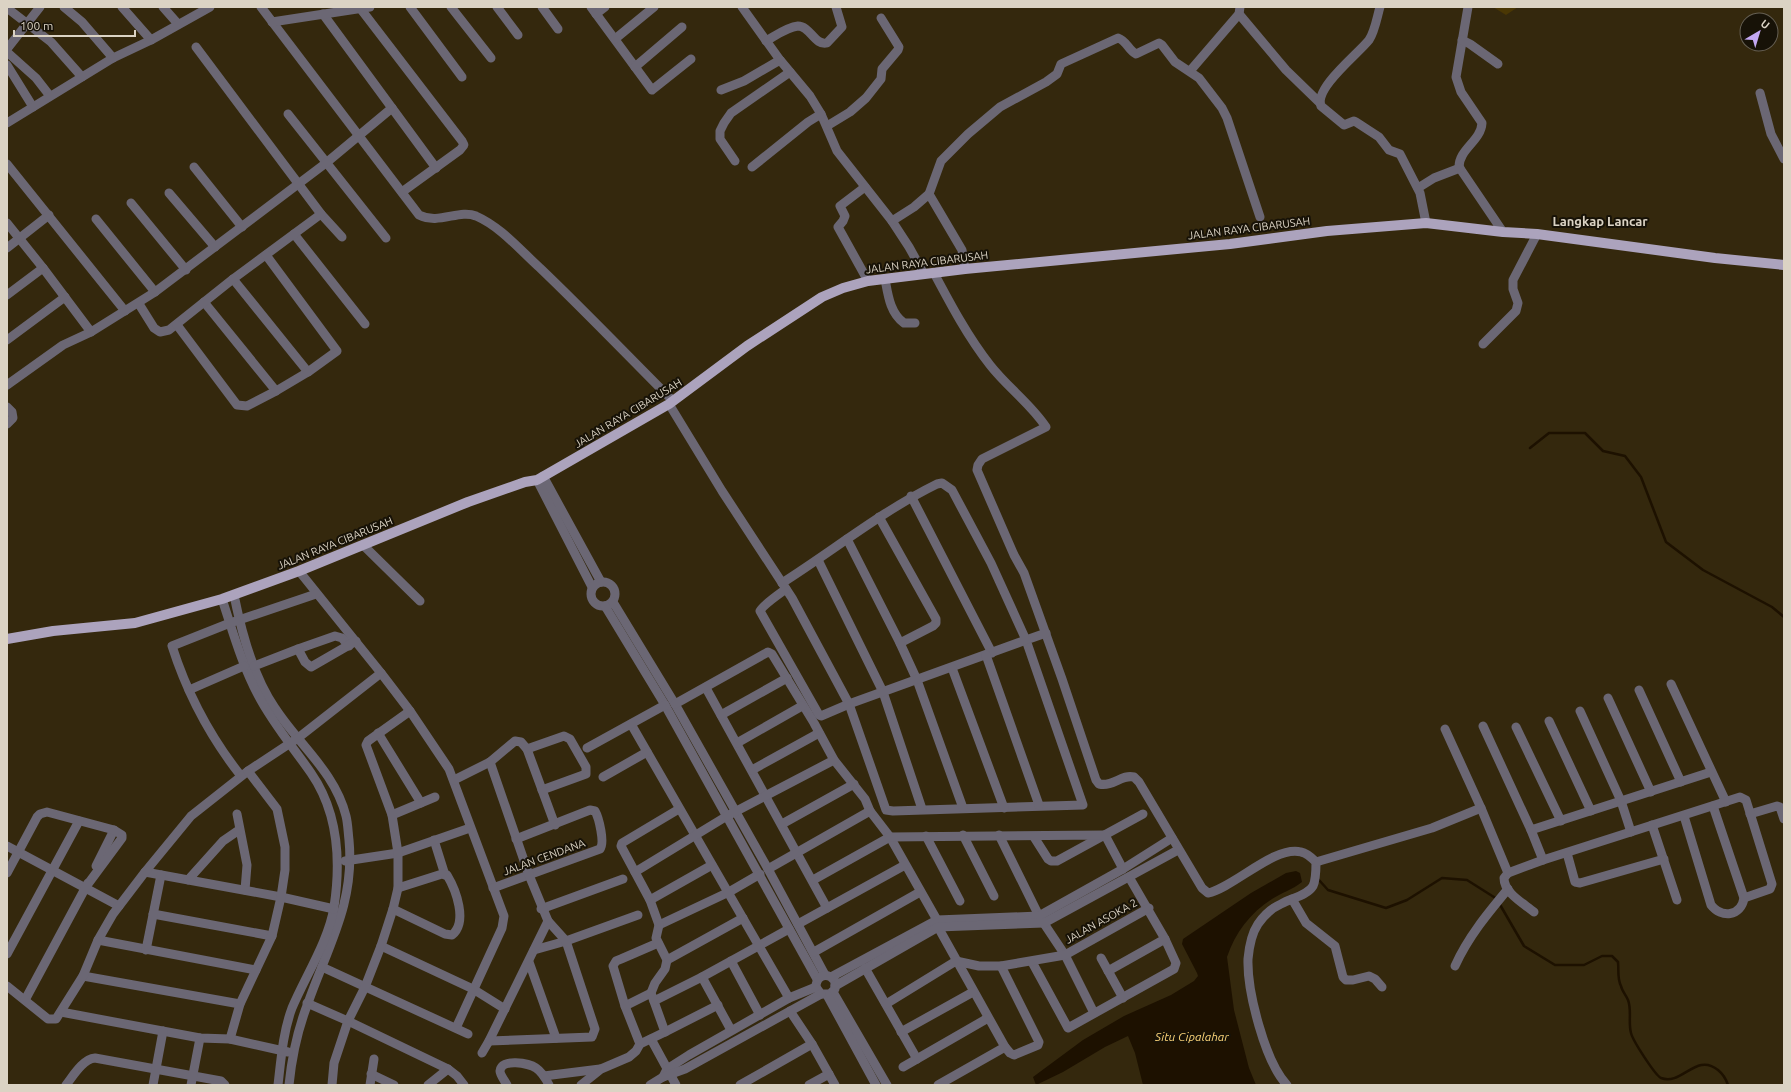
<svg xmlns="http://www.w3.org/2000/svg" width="1791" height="1092" viewBox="0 0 1791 1092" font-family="Ubuntu,sans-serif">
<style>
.green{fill:#4a3704}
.water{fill:#1d1100}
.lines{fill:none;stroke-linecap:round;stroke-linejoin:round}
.stream{stroke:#1d1100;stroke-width:2.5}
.minor{stroke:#6b6774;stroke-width:9}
.major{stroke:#aca3bd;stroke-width:10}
.labels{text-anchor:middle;stroke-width:4;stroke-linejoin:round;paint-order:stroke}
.street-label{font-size:11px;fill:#dbd3c4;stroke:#171207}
.water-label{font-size:12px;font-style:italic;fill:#fad277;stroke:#171207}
.quarter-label{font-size:13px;font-weight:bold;fill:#dbd3c4;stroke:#171207}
</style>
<rect width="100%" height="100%" fill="#34280d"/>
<path class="green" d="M1493,7H1518L1506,15Z"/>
<path class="water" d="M1296,871L1300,873L1302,882C1292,890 1281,893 1272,899C1250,913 1235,933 1227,957L1234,1010L1249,1068L1256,1085H1143L1135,1053L1128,1036L1105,1047L1063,1072L1036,1085L1033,1077L1083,1040L1124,1016L1171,995L1194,981L1198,976L1197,973L1182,944L1183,939L1251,893L1286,873Z"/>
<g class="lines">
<g class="stream">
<path d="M1530,448L1549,433H1585L1603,451L1625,456L1641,477L1666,542L1703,570L1772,607L1784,617"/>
<path d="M1319,880L1328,890L1386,908L1407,900L1442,878L1467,880L1497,899"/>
<path d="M1499,903L1524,946L1555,965H1584L1602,956H1612L1618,962C1619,971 1617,978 1621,986C1622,991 1626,995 1628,1000C1632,1010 1628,1022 1631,1033C1633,1041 1655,1075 1661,1078C1682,1086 1696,1052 1718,1070C1723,1074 1726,1079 1728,1085"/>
</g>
<g class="minor">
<path d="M64,7L82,22L113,58"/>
<path d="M122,7L151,40"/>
<path d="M163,7L178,24"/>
<path d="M261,7L419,215C439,225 459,209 476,216C501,227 520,250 540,268C585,311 629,357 673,401"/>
<path d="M410,7L462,77"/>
<path d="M451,7L491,58"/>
<path d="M497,7L518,35"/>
<path d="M542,7L558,29"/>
<path d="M591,7L652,90L691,59"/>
<path d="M742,7L780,60L810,96L821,114L837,151L892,221L909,247L924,274"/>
<path d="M1380,7C1377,17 1375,31 1369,40C1358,54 1314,88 1321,106L1344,125L1354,121L1356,122L1379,137L1389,150L1400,154L1420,193L1426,223"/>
<path d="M1468,7L1456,77L1461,92L1482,123C1481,141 1459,149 1459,167L1503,232"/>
<path d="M7,8L51,42L82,77"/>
<path d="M360,8L462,141L464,145L460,150L402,192"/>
<path d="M323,14L436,168"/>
<path d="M596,14L605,7"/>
<path d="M1239,14L1286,70L1320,103"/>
<path d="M272,22L370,7"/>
<path d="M615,39L654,7"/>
<path d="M1462,40L1470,44L1498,64"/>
<path d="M766,41C775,36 787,27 798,26C810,26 815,46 827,43L842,27L836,7"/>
<path d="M196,47L321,214L342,237"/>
<path d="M7,49L40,7"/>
<path d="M7,52L36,78L50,96"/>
<path d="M7,65L33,107"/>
<path d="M635,67L682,27"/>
<path d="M1190,71L1239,14L1240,7"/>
<path d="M721,90L744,81L780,60"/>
<path d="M1760,93L1771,134L1784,159"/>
<path d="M288,114L386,238"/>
<path d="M7,123L113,58L151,40L210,7"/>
<path d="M827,126L850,112L866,98L881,79L882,69L898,50L899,47L881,18"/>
<path d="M735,161L720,139V131L724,123L731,113L790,72"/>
<path d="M7,164L125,311"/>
<path d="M194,167L242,227"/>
<path d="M752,167L808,122L821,114"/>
<path d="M865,187L840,206L845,216L843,221L838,227L868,281"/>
<path d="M1418,188L1434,178L1460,168"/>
<path d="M169,193L215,247"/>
<path d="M929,194L962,250L965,269"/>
<path d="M131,203L186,270"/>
<path d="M96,219L155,292"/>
<path d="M892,221L914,207L929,194L941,161L968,134L1000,107L1046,82L1057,74L1061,64L1118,38C1127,41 1128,50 1136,54L1159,43L1162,45L1175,62L1199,78L1222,108L1227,118L1260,217"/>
<path d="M7,223L43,268L91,332"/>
<path d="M294,234L365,324"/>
<path d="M7,248L49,215"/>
<path d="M934,273C951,305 968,337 990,365C1007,387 1031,404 1046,427L982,459L978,465L977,470L1014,555L1024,573L1062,679L1096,780L1099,784C1114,787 1121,774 1134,777L1139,782L1202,888L1208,893C1233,888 1275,845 1301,852C1307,853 1312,858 1316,862C1316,869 1316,880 1313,886C1307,896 1291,898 1281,904C1272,908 1264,915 1258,924C1252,933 1249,948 1248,959C1247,991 1265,1062 1287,1085"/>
<path d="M233,279L308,372"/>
<path d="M885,279C888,295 890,313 904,323H915"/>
<path d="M7,295L43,268"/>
<path d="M204,302L276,391"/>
<path d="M139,304L154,328L160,332L169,330L233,279L321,214"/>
<path d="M177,325L237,405L247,406L276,391L308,372L337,351L266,255"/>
<path d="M7,340L65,297"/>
<path d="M1483,344L1516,311L1518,303L1513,289V280L1537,234"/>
<path d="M7,385L63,345L91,332L155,292L326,163L392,108"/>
<path d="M669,404L722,491L792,598L849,704L886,810L893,811L1083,805L1026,640L1046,633"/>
<path d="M7,407L12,412L13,418L7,424"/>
<path d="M543,476L601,582"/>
<path d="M537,480L592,587"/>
<path d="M911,496L992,653"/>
<path d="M879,517L936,619V623L933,626L900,643"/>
<path d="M847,539L900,643L917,680L963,808"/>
<path d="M363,545L420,601"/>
<path d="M818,560L883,692L922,809"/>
<path d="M299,571L381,673L410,711L449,769L504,916L502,928L456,1028"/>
<circle cx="603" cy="594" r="12"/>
<path d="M782,583C834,550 882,511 937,484L942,483L952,490L991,563L1026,640L849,704L821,716L819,715L760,611C763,605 779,594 786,589"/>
<path d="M234,595C241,630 254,678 275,708C299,745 335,772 346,816C348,824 348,832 349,840C355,903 328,946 308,1003C297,1031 292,1055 289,1085"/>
<path d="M222,599C233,632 242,665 258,695C273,724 293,747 311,773C338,812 341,861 334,907C329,940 305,977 292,1008C283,1032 281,1059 278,1085"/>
<path d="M613,602L675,704L768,869L825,975"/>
<path d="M605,606L665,705L817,979"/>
<path d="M298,649L335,636L342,638L349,646"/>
<path d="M986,655L1039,805"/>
<path d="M254,666L298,649L305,662L311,667L356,641"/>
<path d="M952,668L1004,808"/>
<path d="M1671,684L1726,802"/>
<path d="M706,688L827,908"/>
<path d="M189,690L244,666"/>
<path d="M1639,690L1681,782"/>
<path d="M1608,698L1651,792"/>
<path d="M675,704L768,652L772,654L814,723L834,760L865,799L870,811L890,837L937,920"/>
<path d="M1580,711L1621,801L1631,832"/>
<path d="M721,715L787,678"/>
<path d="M1549,721L1591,811"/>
<path d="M631,724L789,998"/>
<path d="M1483,726L1531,830L1711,772"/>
<path d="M1516,727L1561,821"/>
<path d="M1445,729L1481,808L1508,873L1504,878C1504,893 1523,903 1534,912"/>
<path d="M378,733L421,803"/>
<path d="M737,743L802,706"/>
<path d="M587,748L665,705"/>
<path d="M527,749L564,736L570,739L586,767V774L542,790"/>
<path d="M752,770L819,733"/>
<path d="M241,776C211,738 187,693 172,646L230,623L316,594"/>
<path d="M603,777L647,752"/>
<path d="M454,780L490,762L515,741L521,742L527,749L555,825"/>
<path d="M237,814L247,865L245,890"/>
<path d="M1750,814L1777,806L1780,807L1784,819"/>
<path d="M392,815L435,797"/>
<path d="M1684,816L1711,905C1721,918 1741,917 1744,898L1713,806"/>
<path d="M782,824L854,784"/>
<path d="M1652,825L1677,900"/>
<path d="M1531,830L1543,860"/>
<path d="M963,835L994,896"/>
<path d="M999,835L1039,916L1065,955L1094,1013"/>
<path d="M926,836L960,901"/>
<path d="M1034,837L1048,859L1051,861H1057L1143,814"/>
<path d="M434,840L445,875"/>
<path d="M7,846L119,906"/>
<path d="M1567,853L1575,882L1580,883L1664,859"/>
<path d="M345,861L398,853L470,828"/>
<path d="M1316,862L1432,828L1481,808"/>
<path d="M96,866L114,830"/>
<path d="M768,869L870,811"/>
<path d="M145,872L281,897L334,909"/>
<path d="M635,872L727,816L834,760"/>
<path d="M7,873L37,817L40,814L47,812L114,830L122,835V838L85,888"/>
<path d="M1508,873L1543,860L1740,797L1746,800L1772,884L1770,889L1744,898"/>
<path d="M188,880L223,841L239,830"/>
<path d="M813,880L890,837L1105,835L1123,869"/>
<path d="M493,888L600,849C605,843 599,818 595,811L590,810L516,839"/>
<path d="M1292,899L1306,923L1335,946L1343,977L1346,980H1353L1369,976L1375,979L1382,987"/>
<path d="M650,900L712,865"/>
<path d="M393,909L445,934L452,935C468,922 456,890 447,875L442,874L398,888"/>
<path d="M541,909L623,879"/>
<path d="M153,914L272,936"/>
<path d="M798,924L905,865"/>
<path d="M659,925L729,892L760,874"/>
<path d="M938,927L1005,1047L1010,1053L1014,1055L1038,1045L1039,1042L1001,966"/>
<path d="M98,940L256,970"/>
<path d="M381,946L473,989L505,1009"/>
<path d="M146,950L161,875"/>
<path d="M534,950L566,941L638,915"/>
<path d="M814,952L920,892"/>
<path d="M7,954L79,821"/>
<path d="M1101,958L1123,998"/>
<path d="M667,960L743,918"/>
<path d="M731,961L760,1015"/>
<path d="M529,962L556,1038"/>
<path d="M1032,962L1068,1028L1174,969L1176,963L1165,939L1129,877"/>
<path d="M1455,966C1468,937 1488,913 1508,889"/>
<path d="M322,967L468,1034"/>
<path d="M865,968L917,1059"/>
<path d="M1108,971L1165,939"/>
<path d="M83,976L240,1004"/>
<path d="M702,977L731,1030"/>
<path d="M831,977L835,981V989L830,994H821L816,987C816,978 823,973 831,977L937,920L1039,916L1123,869L1172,838"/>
<path d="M7,986L48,1019H56L83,976L98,940L113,914L145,872L191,816L248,771L298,738L381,673"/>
<path d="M835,986L938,927L1044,923L1178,850"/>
<path d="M833,992L887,1085"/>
<path d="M827,995L876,1085"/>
<path d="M25,1000L88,883"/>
<path d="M654,1001L702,977L789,929"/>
<path d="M307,1003L348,1021L448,1069L457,1076L464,1085"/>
<path d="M886,1004L956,961L979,966H1001L1065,955L1149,908"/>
<path d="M625,1006L651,993"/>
<path d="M790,1011L812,1044L835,1085"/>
<path d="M61,1012L200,1038L230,1039L288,1052"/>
<path d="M665,1032L718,1005"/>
<path d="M901,1032L973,992"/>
<path d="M230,1039L240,1004L272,936L281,897L285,870V847L277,809L248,771"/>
<path d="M651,1039L676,1085"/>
<path d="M489,1041L592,1037L595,1029L566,941L548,921"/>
<path d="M640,1044L625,1006L613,966L616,961L621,959L658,943"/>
<path d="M482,1053L489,1041L548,921L529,875L490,762"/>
<path d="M903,1067L988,1018"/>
<path d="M371,1074L394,1085"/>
<path d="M544,1076L600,1069"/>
<path d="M663,1077L667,1069L689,1055L789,998L816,987"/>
<path d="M66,1085C73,1076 83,1059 95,1058L221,1081L225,1085"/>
<path d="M153,1085L163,1031"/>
<path d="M191,1085L200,1038"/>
<path d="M332,1085L334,1063L348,1021L365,987L381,946L393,909L398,888V853L392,815L366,745L368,741L410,711"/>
<path d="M370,1085L374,1059"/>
<path d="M428,1085L448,1069"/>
<path d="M507,1085C505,1081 500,1075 500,1071C501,1058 529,1063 536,1068C542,1072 546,1079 549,1085"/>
<path d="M581,1085L601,1069L629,1057L636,1051L640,1044L665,1032L651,993L655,983L665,969L667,960L656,938L659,925L650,900L621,846L622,843L679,809"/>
<path d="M650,1085L663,1077L685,1069L821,994"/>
<path d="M740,1085L812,1044"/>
<path d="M809,1085L829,1074"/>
<path d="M938,1085L1005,1047"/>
</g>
<path class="major" d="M7,639L53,631L135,623L222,599L299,571L468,502L525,482L537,480L669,404L747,346L822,297L843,288L868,281L965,269L1230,244L1327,231L1426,223L1503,232L1537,234L1715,258L1784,265"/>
</g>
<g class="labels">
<g class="street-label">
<text transform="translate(1249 228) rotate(-7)" y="4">JALAN RAYA CIBARUSAH</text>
<text transform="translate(927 262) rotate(-7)" y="4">JALAN RAYA CIBARUSAH</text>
<text transform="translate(628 413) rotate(-31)" y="4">JALAN RAYA CIBARUSAH</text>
<text transform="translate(335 543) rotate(-22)" y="4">JALAN RAYA CIBARUSAH</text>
<text transform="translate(544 857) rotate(-20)" y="4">JALAN CENDANA</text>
<text transform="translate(1101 921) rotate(-29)" y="4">JALAN ASOKA 2</text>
</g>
<g class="water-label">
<text x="1192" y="1041">Situ Cipalahar</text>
</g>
<g class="quarter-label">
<text x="1600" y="226">Langkap Lancar</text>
</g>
</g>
<rect width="1791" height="1092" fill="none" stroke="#dbd3c4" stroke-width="16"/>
<g transform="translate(1759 32) rotate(38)"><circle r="19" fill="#171207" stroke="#655f53"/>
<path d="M0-3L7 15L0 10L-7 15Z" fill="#c2a7f2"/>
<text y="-6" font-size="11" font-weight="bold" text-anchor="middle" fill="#dbd3c4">U</text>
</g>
<path d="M14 30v6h121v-6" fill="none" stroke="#dbd3c4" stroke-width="2"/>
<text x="20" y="30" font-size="12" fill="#dbd3c4" stroke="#171207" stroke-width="3" paint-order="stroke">100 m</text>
</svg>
